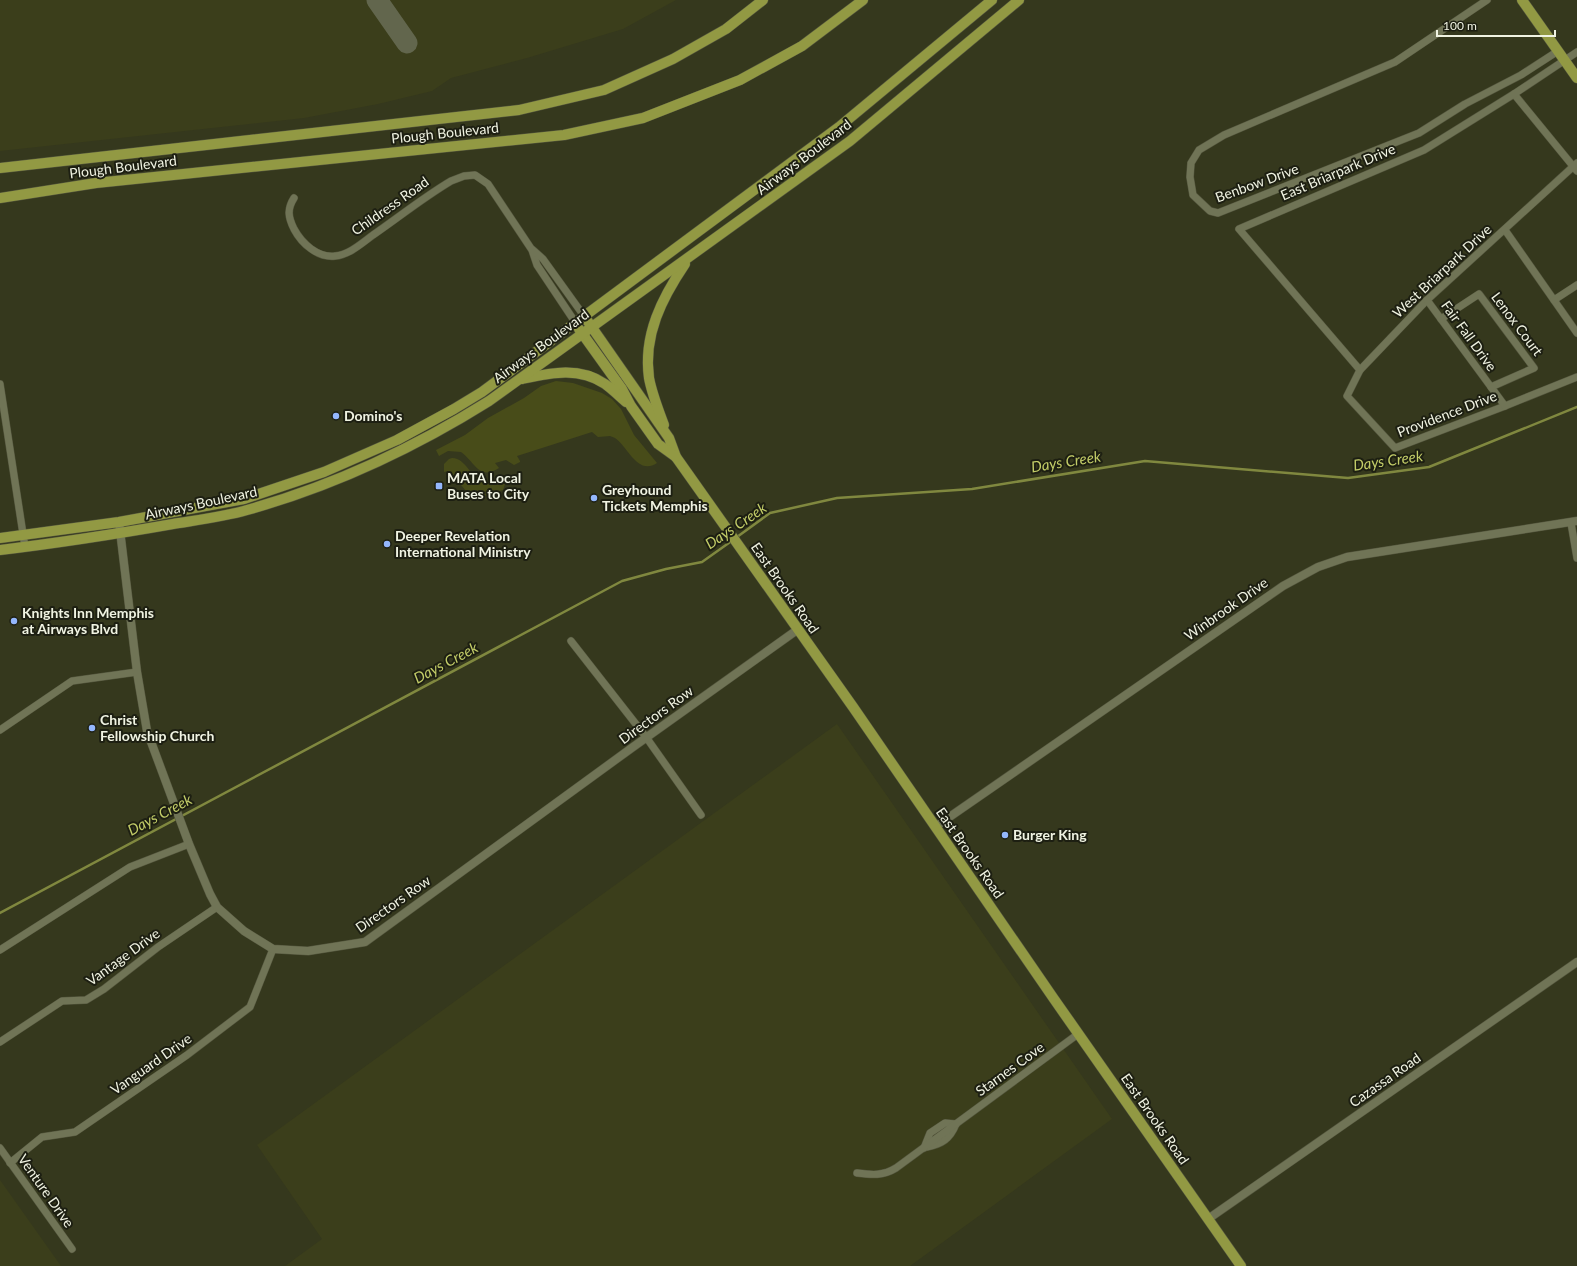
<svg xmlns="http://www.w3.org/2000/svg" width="1577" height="1266" viewBox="0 0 1577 1266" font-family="Lato,sans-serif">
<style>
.built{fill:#3b3e1b}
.green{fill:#484c19}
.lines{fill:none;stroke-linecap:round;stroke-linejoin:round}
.stream{stroke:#80883f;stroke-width:2.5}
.taxiway{stroke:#62664d;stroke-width:21}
.minor-casing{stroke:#54563e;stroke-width:8}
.tertiary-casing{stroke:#54563e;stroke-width:9}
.primary-casing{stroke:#54563e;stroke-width:11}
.minor{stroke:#707456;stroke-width:7}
.tertiary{stroke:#707456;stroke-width:8}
.primary{stroke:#929943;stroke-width:10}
.poi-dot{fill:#94b7fd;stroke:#1d1f12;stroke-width:1.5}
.labels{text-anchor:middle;stroke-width:4;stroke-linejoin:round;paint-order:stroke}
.street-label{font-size:14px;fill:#f0f3e2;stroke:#1d1f12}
.poi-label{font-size:14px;font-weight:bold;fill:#f0f3e2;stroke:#1d1f12;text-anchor:start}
.water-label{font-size:15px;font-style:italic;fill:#c3cd68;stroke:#1d1f12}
</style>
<rect width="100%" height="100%" fill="#35381d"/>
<g class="built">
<path d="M0,0H676L623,29L527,58L451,78L432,91L378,104L304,118L0,151Z"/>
<path d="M837,724L1112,1119L910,1266H285L322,1239L257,1145Z"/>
<path d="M0,1180L61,1266H0Z"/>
</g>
<g class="green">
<path d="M556,381L573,383L602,393L612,399L621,409L634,435L657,463C638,476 628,447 615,438L610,436L598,437L592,432L517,456L520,461V462L514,465L506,460L495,463L499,468C479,481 475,462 461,452L448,451L439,456L436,450L465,435L488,418L524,398L541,386Z"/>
<path d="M452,458C467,458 470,480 486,481C491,481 497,478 502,478V483L505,484L503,490L477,498L473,499L449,471L444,472V464L449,459Z"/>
</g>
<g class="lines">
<g class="stream">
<path d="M737,537L770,513L837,498L972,489L1145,461L1348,478L1429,467L1577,407"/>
<path d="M0,913L622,581L666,569L702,562L733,540"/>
</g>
<path class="taxiway" d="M377,0L407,43"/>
<g class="minor-casing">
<g id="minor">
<path d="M1487,0L1395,62L1224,135L1199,150L1191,163L1190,177L1193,195L1210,211L1218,213L1419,133L1465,104L1521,75L1558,51"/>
<path d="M1514,94L1577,171"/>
<path d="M1577,163L1427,300L1360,370L1347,396L1395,448L1505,406L1577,377"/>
<path d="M294,198C287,209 288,217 294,229C302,244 318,258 335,256C349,255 362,243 373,235C399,217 424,197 451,181L464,176L475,175L488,184L532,250L537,265L575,322"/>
<path d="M1505,230L1577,333"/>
<path d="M533,250L543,259L584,316"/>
<path d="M1427,300L1505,406"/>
<path d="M1554,300L1577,285"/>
<path d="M1441,319L1479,294L1534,368L1491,387"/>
<path d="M1360,370L1239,229L1424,150L1514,94L1577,52"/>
<path d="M0,384L25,547"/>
<path d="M1571,523L1577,558"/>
<path d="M571,641L646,737L701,815"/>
<path d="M0,730L72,681L137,672"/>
<path d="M0,950L130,867L189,844"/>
<path d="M0,1042L62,1001L86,1000L104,989L158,947L217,907"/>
<path d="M927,1147C942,1144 950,1139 956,1124"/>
<path d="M0,1148L72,1249"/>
<path d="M924,1148L930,1133L945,1123L956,1124"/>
<path d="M10,1163L42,1137L75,1132L187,1055L250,1007L273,949"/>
<path d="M857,1173C872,1175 883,1176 896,1168L1078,1034"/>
</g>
</g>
<g class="tertiary-casing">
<g id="tertiary">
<path d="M119,522L137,672L147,731L189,844L210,894L217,907L244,931L273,949L308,951L365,942L633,747L797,630"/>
<path d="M935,827L1283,586L1318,567L1347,557L1577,521"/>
<path d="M1208,1219L1577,962"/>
</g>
</g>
<g class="primary-casing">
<g id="primary">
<path d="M1522,0L1577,78"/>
<path d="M0,168L519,110L604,90L673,59L726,29L763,0"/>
<path d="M0,198L96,183L564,135L643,118L740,80L802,46L863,0"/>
<path d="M584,316L669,438L676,457L853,707L1054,999L1241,1266"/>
<path d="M579,329L622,389L631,406L658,444L676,457"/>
<path d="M522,379C550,373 579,366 605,384C612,389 619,396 626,402"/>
<path d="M664,425C658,409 652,394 649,378C643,335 662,298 685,264"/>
<path d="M0,538L119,522L244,499L324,472L397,440L454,409L482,392L839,127L992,0"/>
<path d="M0,550C58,543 116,534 173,524C198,520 223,517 247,510C333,486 414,448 489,401L850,141L1019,0"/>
</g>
</g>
<use href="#minor" class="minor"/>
<use href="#tertiary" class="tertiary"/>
<use href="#primary" class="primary"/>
</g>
<g class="poi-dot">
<circle cx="336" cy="416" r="4"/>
<rect x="435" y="482" width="8" height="8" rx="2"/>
<circle cx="594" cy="498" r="4"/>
<circle cx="387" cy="544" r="4"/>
<circle cx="14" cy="621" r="4"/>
<circle cx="92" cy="728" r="4"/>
<circle cx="1005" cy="835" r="4"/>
</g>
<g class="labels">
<g class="street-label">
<text transform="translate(445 133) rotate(-6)" y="5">Plough Boulevard</text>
<text transform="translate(804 157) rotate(-37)" y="5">Airways Boulevard</text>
<text transform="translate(123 167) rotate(-7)" y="5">Plough Boulevard</text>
<text transform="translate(1338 172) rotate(-23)" y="5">East Briarpark Drive</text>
<text transform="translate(1257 183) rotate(-20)" y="5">Benbow Drive</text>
<text transform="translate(390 206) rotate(-35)" y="5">Childress Road</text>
<text transform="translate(1442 271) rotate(-43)" y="5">West Briarpark Drive</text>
<text transform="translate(1517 324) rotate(53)" y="5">Lenox Court</text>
<text transform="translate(1469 336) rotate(54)" y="5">Fair Fall Drive</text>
<text transform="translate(541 346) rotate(-36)" y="5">Airways Boulevard</text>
<text transform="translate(1447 414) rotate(-21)" y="5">Providence Drive</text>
<text transform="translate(201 503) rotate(-12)" y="5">Airways Boulevard</text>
<text transform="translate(785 588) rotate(55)" y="5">East Brooks Road</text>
<text transform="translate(1226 609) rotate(-35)" y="5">Winbrook Drive</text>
<text transform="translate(656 715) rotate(-36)" y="5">Directors Row</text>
<text transform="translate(970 853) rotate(55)" y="5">East Brooks Road</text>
<text transform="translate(393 904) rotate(-35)" y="5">Directors Row</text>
<text transform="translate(123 957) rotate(-36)" y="5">Vantage Drive</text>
<text transform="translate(151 1064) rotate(-35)" y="5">Vanguard Drive</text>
<text transform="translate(1010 1069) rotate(-36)" y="5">Starnes Cove</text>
<text transform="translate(1385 1080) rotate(-35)" y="5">Cazassa Road</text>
<text transform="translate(1155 1119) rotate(55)" y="5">East Brooks Road</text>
<text transform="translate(46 1191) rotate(55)" y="5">Venture Drive</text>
</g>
<g class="poi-label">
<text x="344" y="421">Domino's</text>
<text x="447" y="483">MATA Local<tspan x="447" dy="16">Buses to City</tspan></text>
<text x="602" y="495">Greyhound<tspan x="602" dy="16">Tickets Memphis</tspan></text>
<text x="395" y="541">Deeper Revelation<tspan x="395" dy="16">International Ministry</tspan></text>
<text x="22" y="618">Knights Inn Memphis<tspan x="22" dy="16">at Airways Blvd</tspan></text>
<text x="100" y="725">Christ<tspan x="100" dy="16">Fellowship Church</tspan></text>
<text x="1013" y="840">Burger King</text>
</g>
<g class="water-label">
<text transform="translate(1388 461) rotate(-8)" y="5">Days Creek</text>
<text transform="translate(1066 462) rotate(-9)" y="5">Days Creek</text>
<text transform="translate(736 526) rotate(-34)" y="5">Days Creek</text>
<text transform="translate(446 663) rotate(-28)" y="5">Days Creek</text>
<text transform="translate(160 815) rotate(-28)" y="5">Days Creek</text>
</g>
</g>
<path d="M1437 30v6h118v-6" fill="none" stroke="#f0f3e2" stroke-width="2"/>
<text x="1443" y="30" font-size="12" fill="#f0f3e2" stroke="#1d1f12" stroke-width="3" paint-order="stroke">100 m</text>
</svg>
